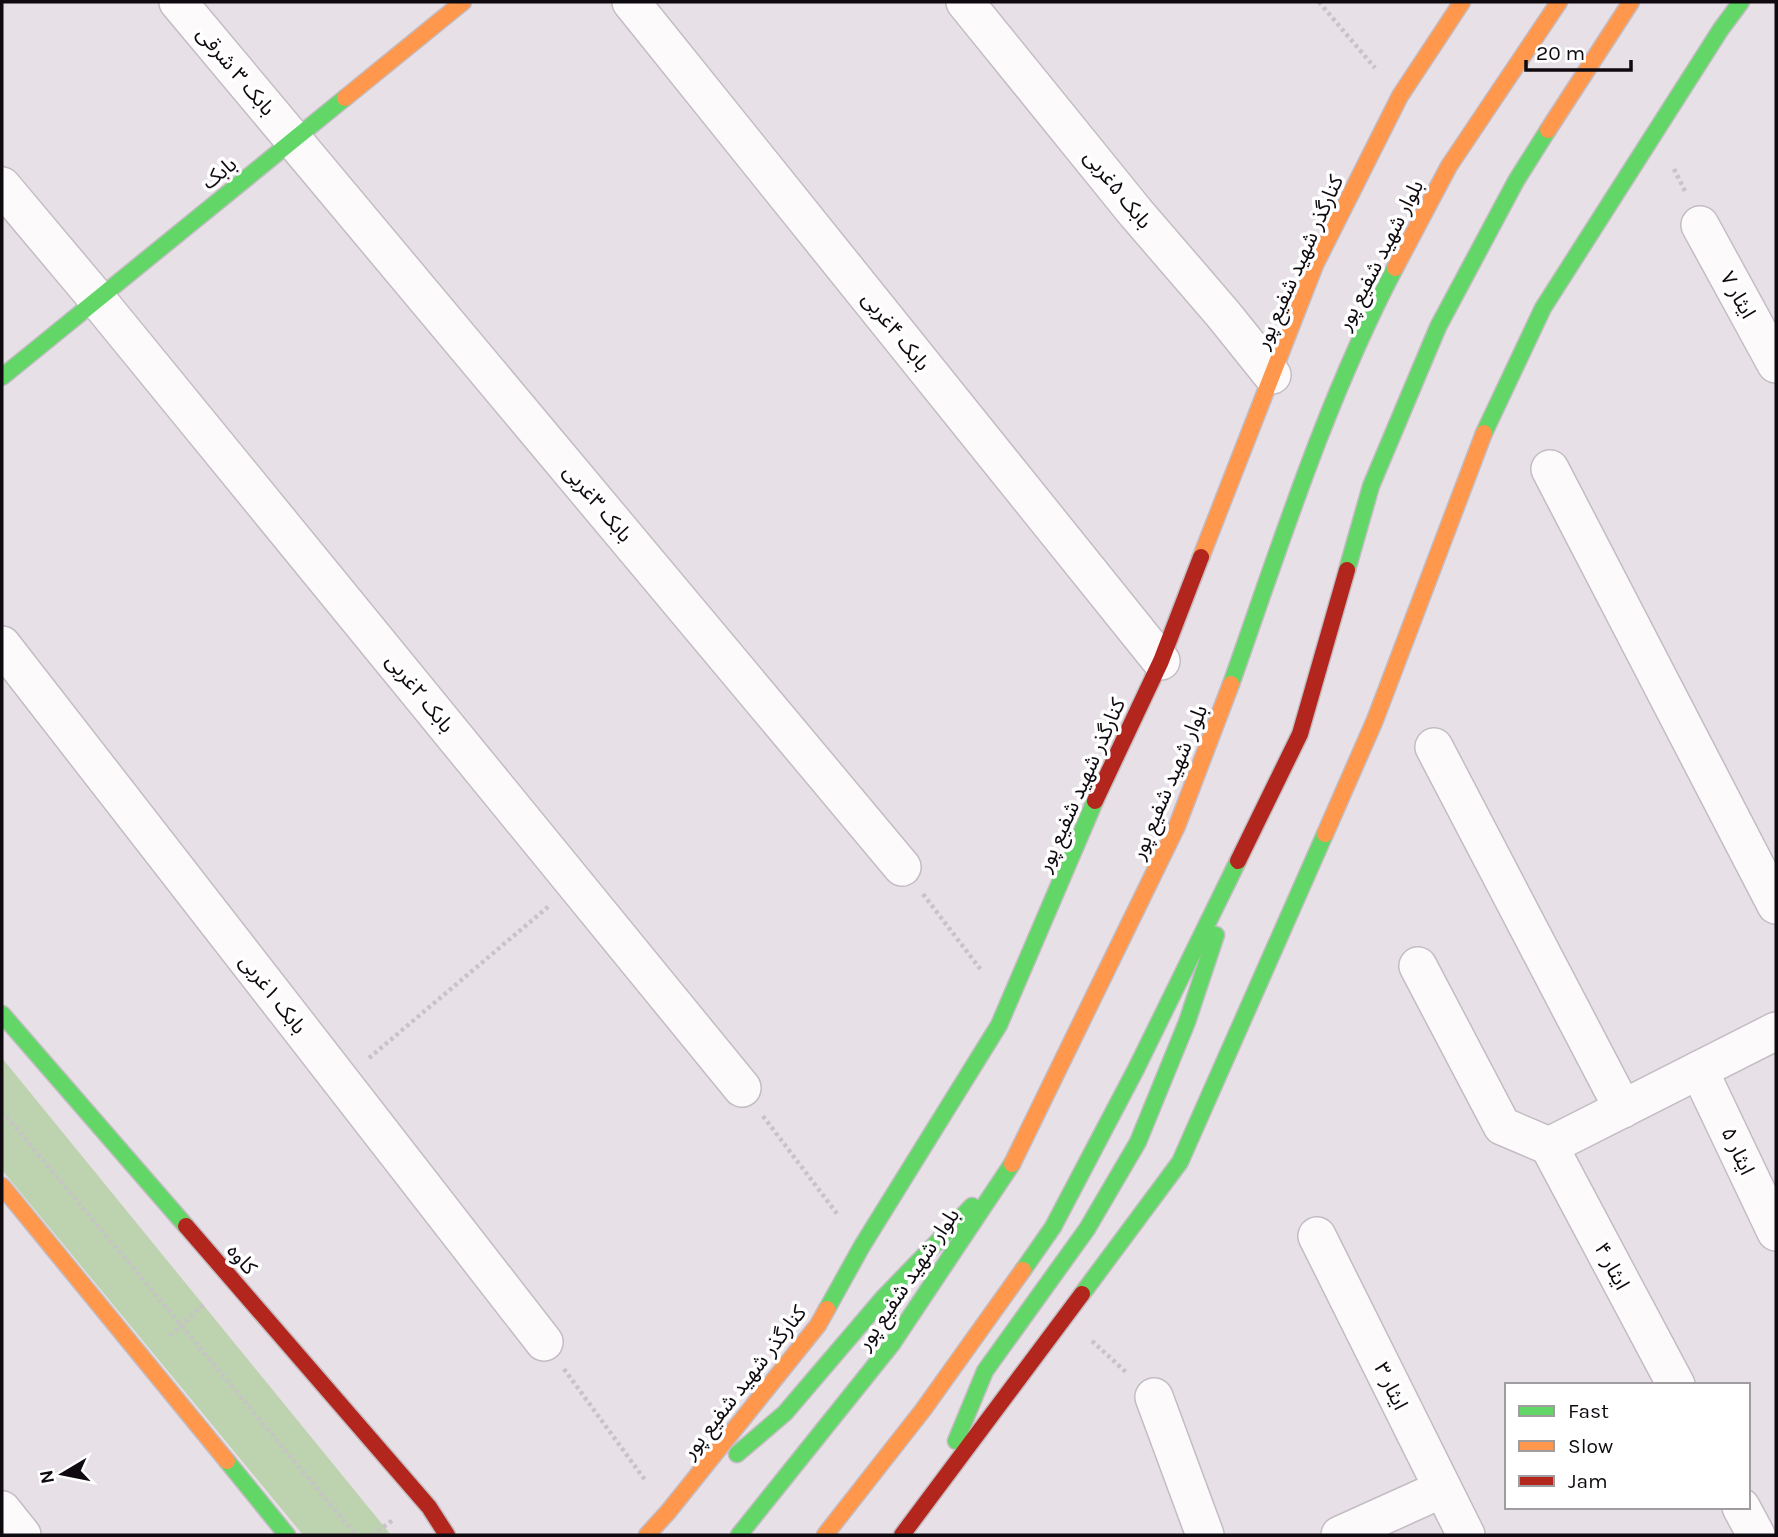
<svg xmlns="http://www.w3.org/2000/svg" width="1778" height="1537" viewBox="0 0 1778 1537" font-family="Karla,'Noto Sans Arabic',sans-serif">
<style>
.green{fill:#bdd2ae}
.lines{fill:none;stroke-linecap:round;stroke-linejoin:round}
.street-casing{stroke:#c3bdc3;stroke-width:40}
.fast-casing{stroke:#c3bdc3;stroke-width:19}
.slow-casing{stroke:#c3bdc3;stroke-width:19}
.jam-casing{stroke:#c3bdc3;stroke-width:19}
.path{stroke:#c6c4c6;stroke-width:4.5;stroke-dasharray:3.5 3.5;stroke-linecap:butt}
.street{stroke:#fcfafb;stroke-width:37}
.fast{stroke:#63d668;stroke-width:16}
.slow{stroke:#ff974d;stroke-width:16}
.jam{stroke:#b3261e;stroke-width:16}
.labels{text-anchor:middle;stroke-width:7;stroke-linejoin:round;paint-order:stroke}
.street-label{font-size:21px;fill:#0f0a0f;stroke:#fff}
</style>
<rect width="100%" height="100%" fill="#e8e0e7"/>
<path class="green" d="M2,1058L391,1535H303L2,1170Z"/>
<g class="lines">
<g class="street-casing">
<g id="street">
<path d="M178,2L902,867"/>
<path d="M631,2L1161,661"/>
<path d="M965,2L1136,213L1223,314L1272,375"/>
<path d="M2,186L97,299L742,1088"/>
<path d="M1700,225L1776,364"/>
<path d="M1550,469L1776,905"/>
<path d="M2,645L544,1342"/>
<path d="M1434,747L1623,1109"/>
<path d="M1418,966L1502,1126L1549,1146"/>
<path d="M1699,1070L1776,1232"/>
<path d="M1549,1146L1676,1385"/>
<path d="M1549,1146L1776,1031"/>
<path d="M1317,1236L1466,1535"/>
<path d="M1154,1397L1205,1535"/>
<path d="M1741,1507L1756,1535"/>
<path d="M2,1510L22,1535"/>
<path d="M1340,1535L1442,1489"/>
</g>
</g>
<g class="fast-casing">
<g id="fast">
<path d="M2,377L345,98"/>
<path d="M1484,433L1543,308L1721,29L1741,2"/>
<path d="M1347,570L1371,486L1438,327L1516,181L1548,130"/>
<path d="M1231,684C1281,543 1326,400 1395,268"/>
<path d="M2,1014L186,1226"/>
<path d="M1023,1270L1053,1227L1136,1069L1238,861"/>
<path d="M1082,1294L1180,1162L1325,834"/>
<path d="M827,1309L862,1246L999,1025L1095,801"/>
<path d="M956,1441L985,1371L1087,1229L1138,1142L1187,1022L1216,935"/>
<path d="M737,1454L785,1413L884,1297L972,1206"/>
<path d="M227,1461L287,1535"/>
<path d="M739,1535L892,1344L1012,1164"/>
</g>
</g>
<g class="slow-casing">
<g id="slow">
<path d="M345,98L463,2"/>
<path d="M1548,130L1631,2"/>
<path d="M1395,268L1449,166L1559,2"/>
<path d="M1201,557L1315,265L1400,96L1462,2"/>
<path d="M1325,834L1375,720L1484,433"/>
<path d="M1012,1164L1177,826L1231,684"/>
<path d="M2,1186L227,1461"/>
<path d="M647,1535L668,1512L818,1325L827,1309"/>
<path d="M825,1535L923,1410L1023,1270"/>
</g>
</g>
<g class="jam-casing">
<g id="jam">
<path d="M1095,801L1161,661L1201,557"/>
<path d="M1238,861L1300,734L1347,570"/>
<path d="M186,1226L429,1507L447,1535"/>
<path d="M902,1535L1082,1294"/>
</g>
</g>
<g class="path">
<path d="M1319,2L1375,68"/>
<path d="M1674,169L1686,193"/>
<path d="M923,894L981,970"/>
<path d="M369,1058L549,906"/>
<path d="M2,1111L356,1535"/>
<path d="M763,1116L838,1215"/>
<path d="M170,1336L205,1303"/>
<path d="M1092,1341L1127,1373"/>
<path d="M564,1369L645,1480"/>
<path d="M372,1535L393,1520"/>
</g>
<use href="#street" class="street"/>
<use href="#fast" class="fast"/>
<use href="#slow" class="slow"/>
<use href="#jam" class="jam"/>
</g>
<g class="labels">
<g class="street-label">
<text transform="translate(236 71) rotate(50)" y="7">بابک ۳ شرقی</text>
<text transform="translate(219 173) rotate(-39)" y="7">بابک</text>
<text transform="translate(1118 189) rotate(51)" y="7">بابک ۵غربی</text>
<text transform="translate(1380 255) rotate(-63)" y="7">بلوار شهید شفیع پور</text>
<text transform="translate(1299 262) rotate(-66)" y="7">کنارگذر شهید شفیع پور</text>
<text transform="translate(1738 295) rotate(61)" y="7">ایثار ۷</text>
<text transform="translate(896 331) rotate(51)" y="7">بابک ۴غربی</text>
<text transform="translate(598 503) rotate(50)" y="7">بابک ۳غربی</text>
<text transform="translate(420 693) rotate(51)" y="7">بابک ۲غربی</text>
<text transform="translate(1169 782) rotate(-67)" y="7">بلوار شهید شفیع پور</text>
<text transform="translate(1081 785) rotate(-66)" y="7">کنارگذر شهید شفیع پور</text>
<text transform="translate(273 994) rotate(52)" y="7">بابک ۱غربی</text>
<text transform="translate(1738 1151) rotate(65)" y="7">ایثار ۵</text>
<text transform="translate(242 1259) rotate(49)" y="7">کاوه</text>
<text transform="translate(1612 1266) rotate(62)" y="7">ایثار ۴</text>
<text transform="translate(908 1279) rotate(-56)" y="7">بلوار شهید شفیع پور</text>
<text transform="translate(744 1382) rotate(-52)" y="7">کنارگذر شهید شفیع پور</text>
<text transform="translate(1391 1386) rotate(64)" y="7">ایثار ۳</text>
</g>
</g>
<rect width="1778" height="1537" fill="none" stroke="#0f0a0f" stroke-width="7"/>
<rect x="1505" y="1383" width="245" height="126" fill="#ffffff" stroke="#9f9d9f" stroke-width="2"/>
<rect x="1519" y="1406" width="35" height="10" fill="#63d668" stroke="#9f9d9f" stroke-width="2"/>
<text x="1568" y="1418" font-size="21" fill="#0f0a0f">Fast</text>
<rect x="1519" y="1441" width="35" height="10" fill="#ff974d" stroke="#9f9d9f" stroke-width="2"/>
<text x="1568" y="1453" font-size="21" fill="#0f0a0f">Slow</text>
<rect x="1519" y="1476" width="35" height="10" fill="#b3261e" stroke="#9f9d9f" stroke-width="2"/>
<text x="1568" y="1488" font-size="21" fill="#0f0a0f">Jam</text>
<g transform="translate(63 1474) rotate(260)" stroke="#ffffff" stroke-width="5" paint-order="stroke">
<path d="M0-5L12 26L0 18L-12 26Z" fill="#0f0a0f"/>
<text y="-10" font-size="19" font-weight="bold" text-anchor="middle" fill="#0f0a0f">N</text>
</g>
<path d="M1526 60v10h105v-10" fill="none" stroke="#0f0a0f" stroke-width="3.5"/>
<text x="1536" y="60" font-size="21" fill="#0f0a0f" stroke="#ffffff" stroke-width="5" paint-order="stroke">20 m</text>
</svg>
